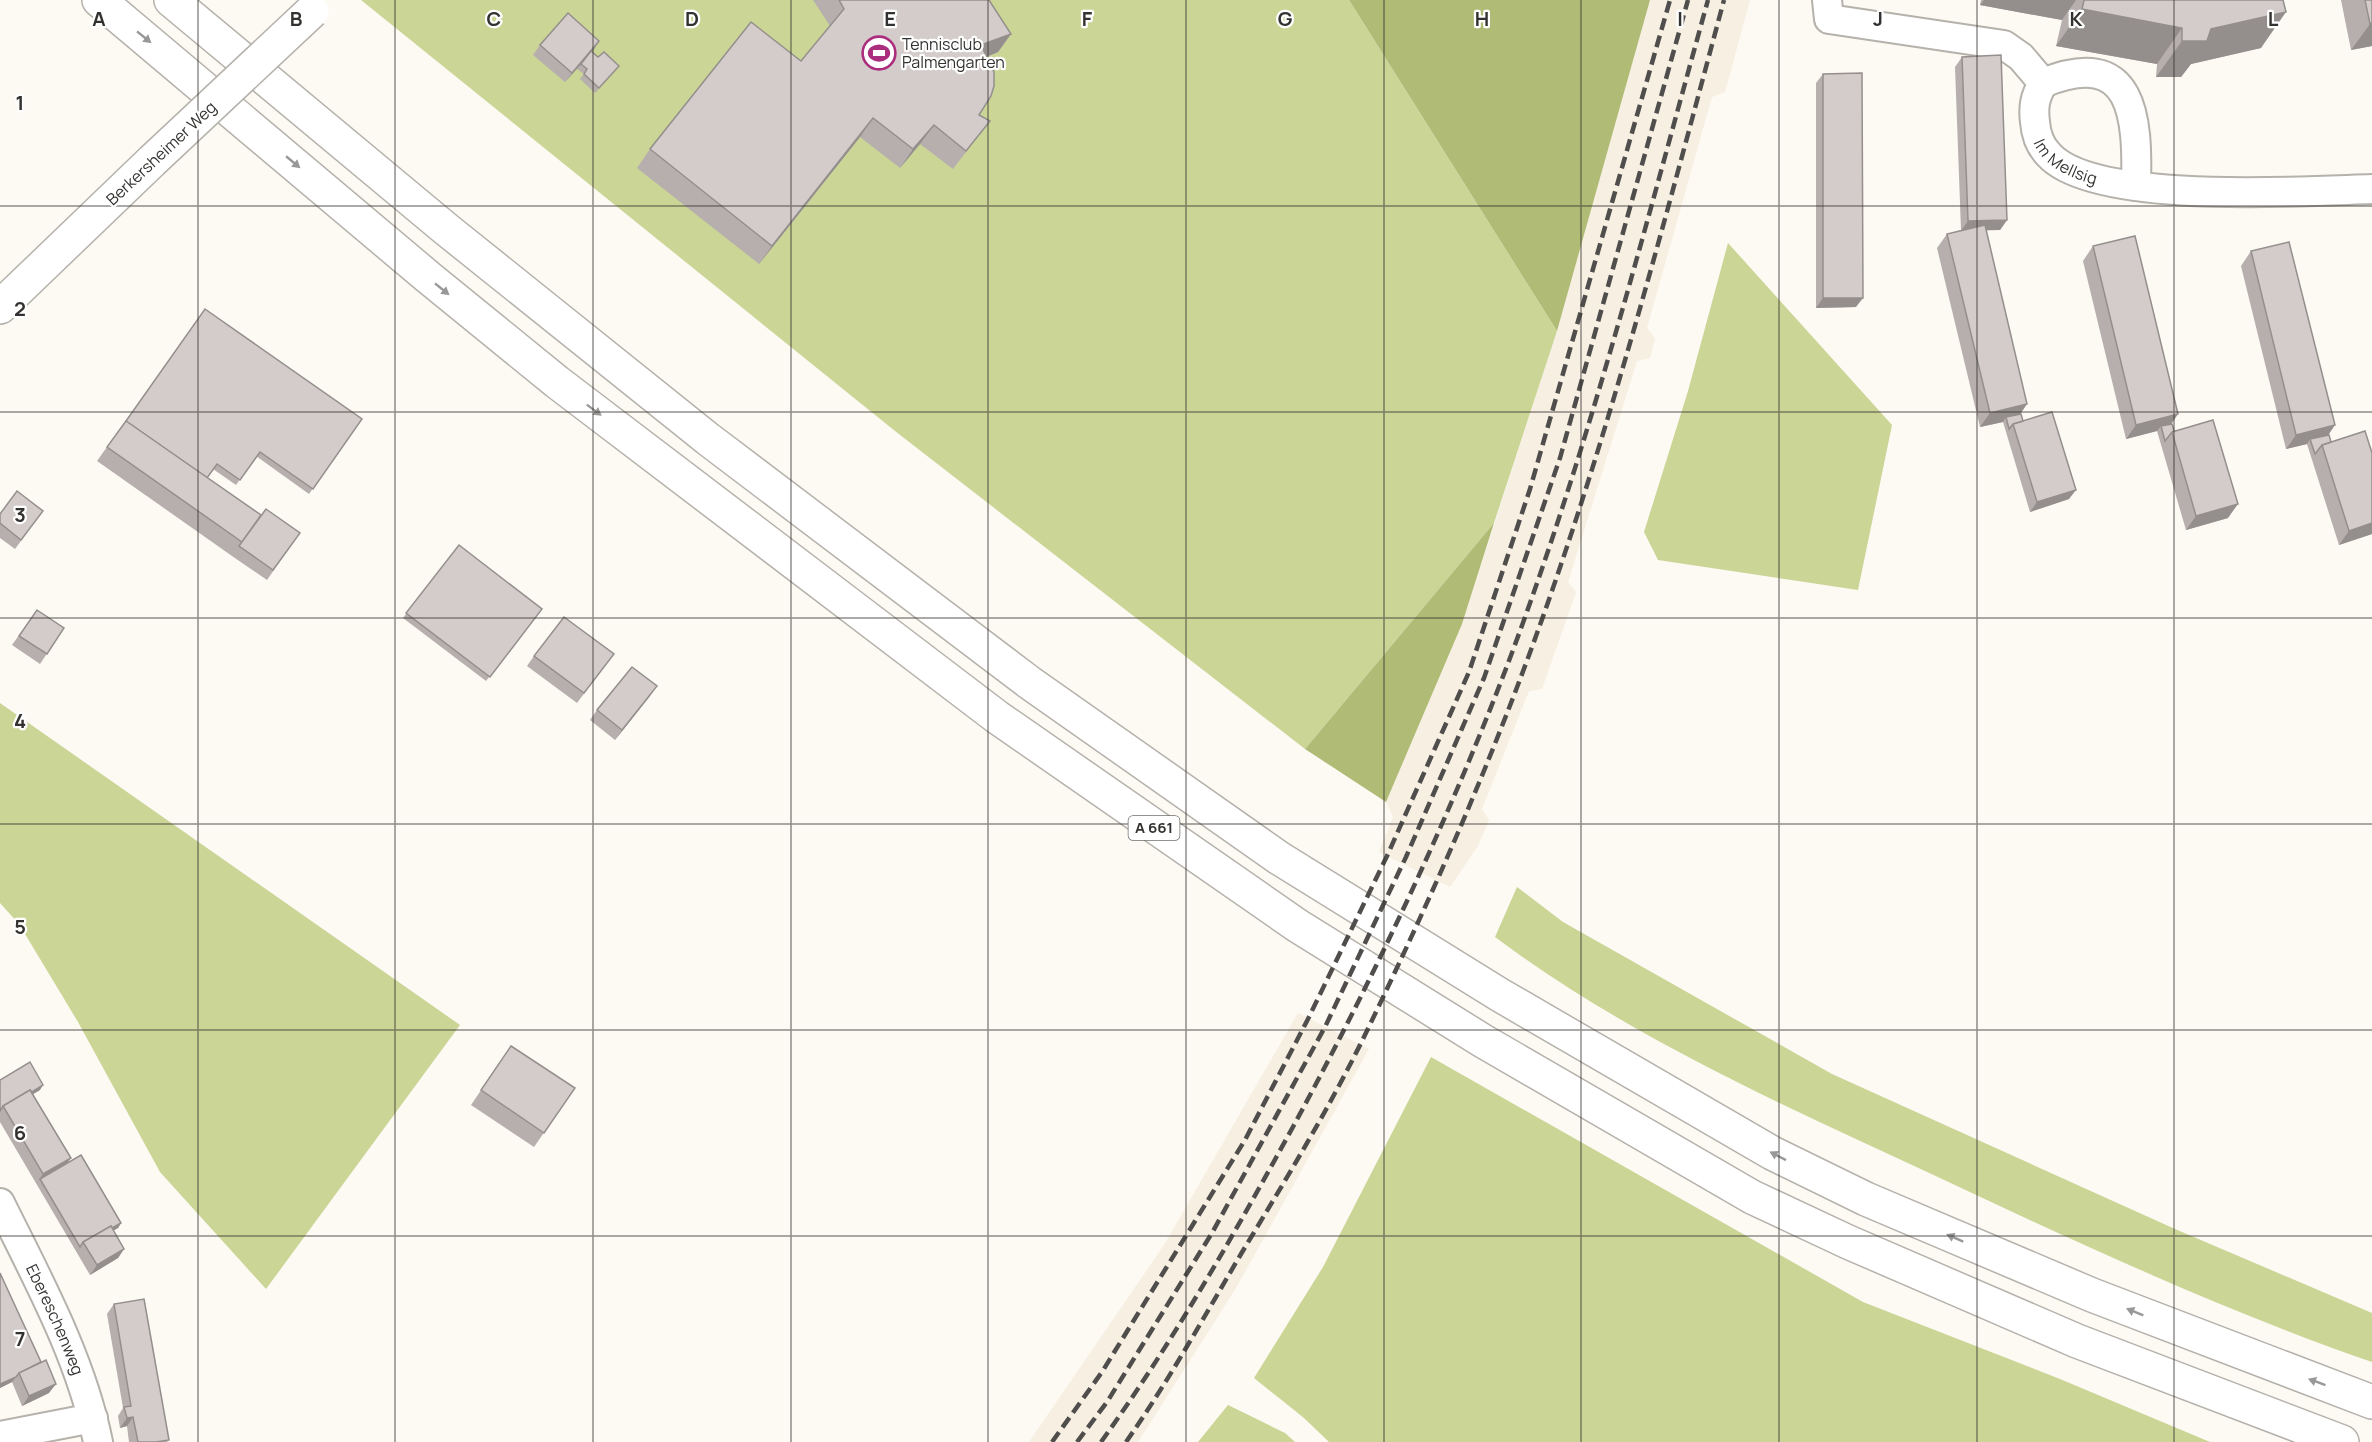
<svg xmlns="http://www.w3.org/2000/svg" width="2372" height="1442" viewBox="0 0 2372 1442" font-family="Manrope,sans-serif">
<style>
.built{fill:#f6efe2}
.green{fill:#cbd596}
.forest{fill:#b0bb75}
.lines{fill:none;stroke-linecap:round;stroke-linejoin:round}
.street-casing{stroke:#b5b1ab;stroke-width:32}
.secondary-casing{stroke:#b5b1ab;stroke-width:36}
.highway-casing{stroke:#b5b1ab;stroke-width:36}
.street{stroke:#fff;stroke-width:28}
.secondary{stroke:#fff;stroke-width:33}
.highway{stroke:#fff;stroke-width:33}
.rail{stroke:#504e4c;stroke-width:4.5;stroke-dasharray:12 6;stroke-linecap:butt}
.secondary-bridge-casing{stroke:#b5b1ab;stroke-width:36;stroke-linecap:butt}
.secondary-bridge{stroke:#fff;stroke-width:33}
.wall{fill:#b6afae}
.shaded-wall{fill:#948f8d}
.building{fill:#d4ccca;stroke:#948f8d;stroke-width:1.5}
.oneway{fill:#999898}
.grid{fill:none;stroke:#333230;stroke-width:1.5;stroke-opacity:0.55}
.labels{text-anchor:middle;stroke-width:4.5;stroke-linejoin:round;paint-order:stroke}
.shield{fill:#fff;stroke:#70706e;stroke-width:1.5}
.shield-label{font-size:15px;font-weight:bold;fill:#333230}
.poi-label{font-size:16px;fill:#333230;stroke:#fff;text-anchor:start}
.street-label{font-size:16px;fill:#333230;stroke:#fff}
.grid-label{font-size:20px;text-anchor:middle;font-weight:bold;fill:#333230;stroke:#fff;stroke-width:4.5;stroke-linejoin:round;paint-order:stroke}
</style>
<rect width="100%" height="100%" fill="#fdf9f3"/>
<g class="built">
<path d="M1650,0H1750L1725,92L1712,97L1647,328L1655,338L1650,358L1637,361L1568,582L1576,592L1542,689L1529,691L1482,809L1489,820L1478,846L1450,887L1379,852L1393,817L1386,802L1462,624L1557,331Z"/>
<path d="M1298,1013L1369,1049L1236,1288L1138,1442H1029L1164,1245Z"/>
</g>
<g class="green">
<path d="M361,0H1349L1557,331L1494,523L1305,749L895,431Z"/>
<path d="M1728,243L1892,425L1858,590L1658,560L1644,532L1688,391Z"/>
<path d="M0,703L460,1025L266,1289L160,1172L78,1022L19,924L0,903Z"/>
<path d="M1517,887L1563,922L1832,1074L2175,1229L2372,1313V1362C2219,1309 2072,1240 1925,1171C1778,1103 1626,1035 1495,937Z"/>
<path d="M1431,1057L1863,1302L2060,1379L2210,1442H1329L1304,1418L1254,1378L1323,1267Z"/>
<path d="M1228,1405L1285,1433L1295,1442H1198Z"/>
</g>
<g class="forest">
<path d="M1349,0H1650L1557,331Z"/>
<path d="M1494,523L1462,624L1386,802L1305,749Z"/>
</g>
<g class="lines">
<g class="street-casing">
<g id="street">
<path id="s1" d="M1827,0L1829,19L2004,45L2021,57L2043,83C2035,97 2033,106 2035,122C2036,135 2040,146 2049,155C2095,205 2304,191 2372,189"/>
<path d="M2043,83C2134,46 2138,117 2136,186"/>
<path id="s2" d="M0,1203C38,1280 81,1358 98,1442"/>
<path d="M0,1436L93,1418"/>
</g>
</g>
<g class="secondary-casing">
<path id="secondary" d="M0,307L152,161"/>
</g>
<g class="highway-casing">
<g id="highway">
<path d="M99,0L428,277L557,382L997,717L1298,926L1483,1041L1752,1197L1848,1242L2077,1341L2342,1442"/>
<path d="M171,0L446,229L708,439L1030,683L1279,858L1500,995L1772,1153L1866,1199L2092,1295L2372,1402"/>
</g>
</g>
<use href="#street" class="street"/>
<use href="#secondary" class="secondary"/>
<use href="#highway" class="highway"/>
<g class="rail">
<path d="M1052,1442L1102,1372L1245,1140L1308,1019L1387,856L1469,672L1530,489L1670,0"/>
<path d="M1077,1442L1107,1402L1212,1233L1325,1027L1406,857L1484,678L1560,458L1688,0"/>
<path d="M1101,1442C1173,1342 1235,1233 1294,1125C1374,977 1447,823 1507,666C1589,449 1646,223 1708,0"/>
<path d="M1126,1442C1168,1382 1204,1317 1241,1254C1283,1184 1326,1114 1362,1041C1409,944 1454,846 1494,746C1591,506 1657,249 1724,0"/>
</g>
<g class="secondary-bridge-casing">
<path id="secondary-bridge" d="M152,161L312,11"/>
</g>
<use href="#secondary-bridge" class="secondary-bridge"/>
</g>
<g class="wall">
<path d="M813,0H989L1011,34L998,52L987,57L976,139L953,169L920,144L900,168L860,137L759,264L637,168L650,149L801,61L830,26Z"/>
<path d="M1981,0H2283L2261,48L2191,64L2181,77H2156L2157,64L2056,46L2062,20L1980,5Z"/>
<path d="M2341,0H2372V46L2351,50Z"/>
<path d="M540,45L592,52L615,71L595,93L580,79L584,74L577,69L579,66L565,82L533,55Z"/>
<path d="M1962,57L2007,220L2000,230H1986L2021,414L2023,421L2069,499L2030,512L2003,422L1980,427L1937,248L1947,234L1961,230L1955,67Z"/>
<path d="M1823,74L1856,307L1816,308V83Z"/>
<path d="M2093,246L2172,424L2174,431L2228,518L2186,530L2157,431L2126,439L2083,261Z"/>
<path d="M2251,251L2331,442L2372,453V534L2339,545L2307,444L2286,449L2241,266Z"/>
<path d="M205,309L362,419L309,494L256,456L236,485L213,469L207,478L261,515L300,533L267,580L232,556L234,554L232,556L97,461Z"/>
<path d="M43,511L15,549L0,538V514Z"/>
<path d="M459,545L542,609L486,681L403,618Z"/>
<path d="M37,610L64,628L40,664L12,645Z"/>
<path d="M614,654L577,703L527,666L534,656Z"/>
<path d="M650,696L615,740L590,720L597,710Z"/>
<path d="M511,1046L575,1088L534,1147L471,1105Z"/>
<path d="M0,1080L40,1090L33,1094L68,1162L121,1223L118,1228L113,1230L124,1249L118,1258L90,1275L0,1122Z"/>
<path d="M0,1273L49,1393L22,1406L12,1382L0,1388Z"/>
<path d="M114,1304L169,1440L167,1442H129L127,1426L120,1428L118,1416L123,1408L107,1314Z"/>
</g>
<g class="shaded-wall">
<path d="M1984,0H2076L2062,20L1980,5Z"/>
<path d="M2082,9L2182,28L2157,64L2056,46Z"/>
<path d="M2286,12L2261,48L2191,64L2181,77H2156L2182,41L2211,29Z"/>
<path d="M2372,23V46L2351,50L2370,24Z"/>
<path d="M1011,34L998,52L968,64L981,45Z"/>
<path d="M599,41L593,51L565,82L572,73Z"/>
<path d="M873,118L860,137L759,264L772,246Z"/>
<path d="M934,125L920,144L900,168L913,149Z"/>
<path d="M2007,220L2000,230L1961,231L1968,221Z"/>
<path d="M1823,298H1863L1856,307L1816,308Z"/>
<path d="M2027,404L2017,419L2006,417L2003,422L1980,427L1990,413Z"/>
<path d="M2178,414L2168,429L2161,426L2157,431L2126,439L2136,425Z"/>
<path d="M2335,425L2325,440L2310,439L2307,444L2286,449L2296,435Z"/>
<path d="M2076,490L2069,499L2030,512L2037,502Z"/>
<path d="M2238,504L2228,518L2186,530L2196,516Z"/>
<path d="M2372,523V534L2339,545L2349,531Z"/>
<path d="M657,686L650,696L615,740L622,730Z"/>
<path d="M43,1085L40,1090L6,1110L4,1108Z"/>
<path d="M71,1158L64,1168L40,1179L36,1184L43,1174Z"/>
<path d="M121,1223L118,1228L86,1247L84,1244Z"/>
<path d="M124,1249L118,1258L90,1275L97,1265Z"/>
<path d="M16,1377L12,1382L0,1388V1384Z"/>
<path d="M56,1384L49,1393L22,1406L29,1396Z"/>
<path d="M133,1417L127,1426L120,1428L127,1418Z"/>
</g>
<g class="building">
<path d="M839,0H989L1011,34L981,45L994,72V86L991,96L979,115L990,121L966,151L934,125L913,149L873,118L772,246L650,149L751,22L801,61L844,9Z"/>
<path d="M2084,0H2283L2286,12L2211,29L2207,41H2182V28L2082,9Z"/>
<path d="M2365,0H2372V23L2370,24Z"/>
<path d="M568,13L599,41L572,73L540,45Z"/>
<path d="M591,51L598,57L604,52L619,66L599,88L584,74L587,69L581,64Z"/>
<path d="M2001,55L2007,220L1968,221L1962,57Z"/>
<path d="M1862,73L1863,298H1823V74Z"/>
<path d="M1985,225L2027,404L1990,413L1947,234Z"/>
<path d="M2135,236L2178,414L2136,425L2093,246Z"/>
<path d="M2289,242L2335,425L2296,435L2251,251Z"/>
<path d="M205,309L362,419L313,489L260,452L240,480L217,464L207,478L126,421Z"/>
<path d="M2052,412L2076,490L2037,502L2013,424Z"/>
<path d="M2021,414L2023,421L2013,424L2009,429L2006,417Z"/>
<path d="M2213,420L2238,504L2196,516L2172,432Z"/>
<path d="M126,421L261,515L242,542L107,447Z"/>
<path d="M2172,424L2174,431L2172,432L2165,441L2161,426Z"/>
<path d="M2365,431L2372,453V523L2349,531L2322,445Z"/>
<path d="M2329,435L2331,442L2322,445L2315,454L2310,439Z"/>
<path d="M17,491L43,511L21,540L0,523V514Z"/>
<path d="M266,509L300,533L273,570L239,546Z"/>
<path d="M459,545L542,609L490,677L406,613Z"/>
<path d="M37,610L64,628L47,654L19,636Z"/>
<path d="M564,617L614,654L584,693L534,656Z"/>
<path d="M632,667L657,686L622,730L597,710Z"/>
<path d="M511,1046L575,1088L544,1133L481,1090Z"/>
<path d="M30,1062L43,1085L32,1092L30,1090L3,1106L0,1111V1080Z"/>
<path d="M30,1090L71,1158L43,1174L3,1106Z"/>
<path d="M81,1155L121,1223L112,1228L111,1226L83,1242L80,1247L40,1179Z"/>
<path d="M111,1226L124,1249L97,1265L83,1242Z"/>
<path d="M0,1273L41,1362L19,1373L16,1377L0,1384Z"/>
<path d="M144,1299L169,1440L156,1442H138L133,1417L127,1418L124,1407L131,1406L114,1304Z"/>
<path d="M46,1360L56,1384L29,1396L19,1373Z"/>
</g>
<defs><path id="oneway-solid" d="M-6-.8H1V-3.2L6.5 0L1 3.2V.8H-6Z" transform="scale(1.5)"/></defs>
<g class="oneway">
<use href="#oneway-solid" transform="translate(144 37) rotate(39)"/>
<use href="#oneway-solid" transform="translate(293 162) rotate(40)"/>
<use href="#oneway-solid" transform="translate(442 289) rotate(39)"/>
<use href="#oneway-solid" transform="translate(594 410) rotate(37)"/>
<use href="#oneway-solid" transform="translate(1778 1156) rotate(-153)"/>
<use href="#oneway-solid" transform="translate(1955 1238) rotate(-156)"/>
<use href="#oneway-solid" transform="translate(2135 1312) rotate(-158)"/>
<use href="#oneway-solid" transform="translate(2317 1382) rotate(-160)"/>
</g>
<path class="grid" d="M198,0V1442M395,0V1442M593,0V1442M791,0V1442M988,0V1442M1186,0V1442M1384,0V1442M1581,0V1442M1779,0V1442M1977,0V1442M2174,0V1442M0,206H2372M0,412H2372M0,618H2372M0,824H2372M0,1030H2372M0,1236H2372"/>
<defs>
<g id="stadium-ring" transform="scale(1.725)"><circle r="9.5" fill="#fff" stroke="#ab2e7e" stroke-width="1.5"/><path d="M0-5a6.5 5 0 1 0 0 10a6.5 5 0 1 0 0-10ZM-3.5-1.8h7v3.6h-7Z" fill="#ab2e7e"/></g>
</defs>
<g fill-rule="evenodd">
<use href="#stadium-ring" x="879" y="53"/>
</g>
<g class="labels">
<rect class="shield" x="1128.5" y="816" width="51" height="24" rx="4.5"/>
<g class="shield-label">
<text x="1154" y="833">A 661</text>
</g>
<g class="poi-label">
<text x="902" y="50">Tennisclub<tspan x="902" dy="18">Palmengarten</tspan></text>
</g>
<g class="street-label">
<text transform="translate(161 153) rotate(-43)" y="6">Berkersheimer Weg</text>
<text dy="6" stroke="none"><textPath href="#s1" startOffset="346">Im Mellsig</textPath></text>
<text dy="6" stroke="none"><textPath href="#s2" startOffset="129">Ebereschenweg</textPath></text>
</g>
</g>
<g class="grid-label">
<text x="99" y="26">A</text>
<text x="296" y="26">B</text>
<text x="494" y="26">C</text>
<text x="692" y="26">D</text>
<text x="890" y="26">E</text>
<text x="1087" y="26">F</text>
<text x="1285" y="26">G</text>
<text x="1482" y="26">H</text>
<text x="1680" y="26">I</text>
<text x="1878" y="26">J</text>
<text x="2076" y="26">K</text>
<text x="2273" y="26">L</text>
<text x="20" y="110">1</text>
<text x="20" y="316">2</text>
<text x="20" y="522">3</text>
<text x="20" y="728">4</text>
<text x="20" y="934">5</text>
<text x="20" y="1140">6</text>
<text x="20" y="1346">7</text>
</g>
</svg>
